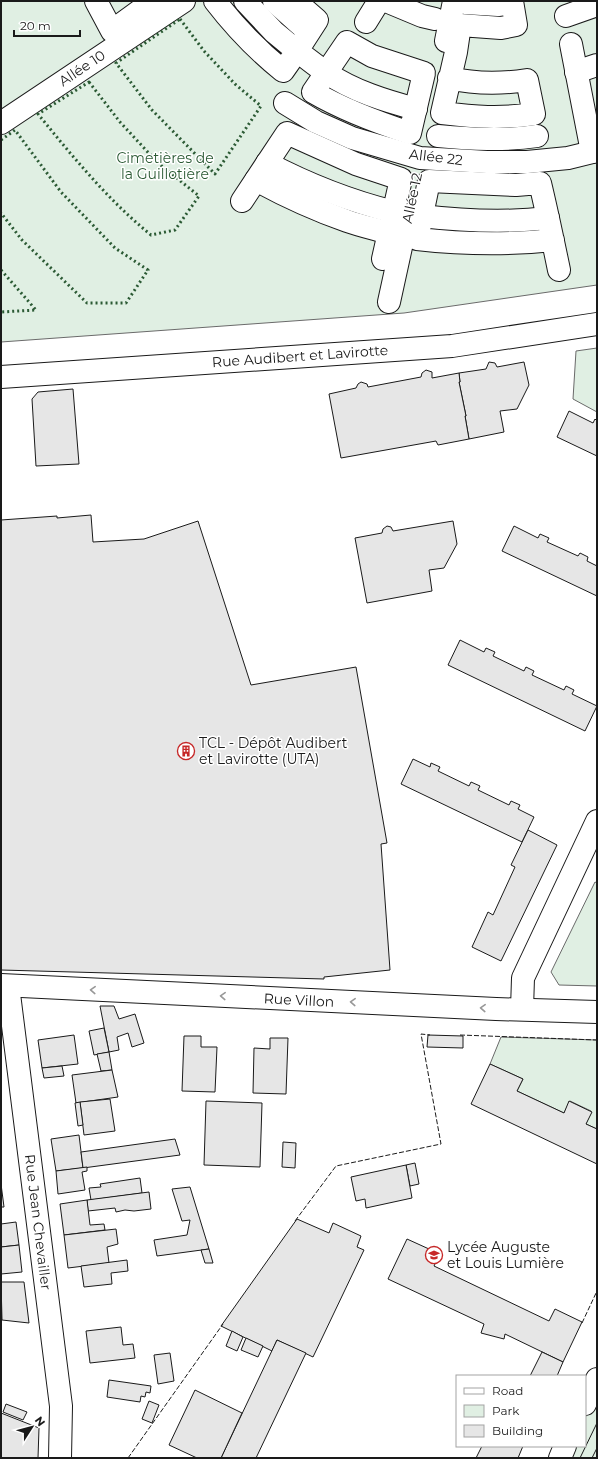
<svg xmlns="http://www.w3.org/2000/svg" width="598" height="1459" viewBox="0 0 598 1459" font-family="Montserrat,sans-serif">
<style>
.green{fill:#e0efe3;stroke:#6a6a6a}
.building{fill:#e6e6e6;stroke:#1a1a1a}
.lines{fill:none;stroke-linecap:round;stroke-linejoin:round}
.minor-casing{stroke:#1a1a1a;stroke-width:24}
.major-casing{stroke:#1a1a1a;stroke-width:24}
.minor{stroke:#fff;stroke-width:22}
.major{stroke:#fff;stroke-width:22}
.tram{stroke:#1a1a1a;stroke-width:1}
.hedge{stroke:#2b5a34;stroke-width:3;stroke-dasharray:2 3;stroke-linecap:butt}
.fence{stroke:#1a1a1a;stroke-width:1;stroke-dasharray:5 2;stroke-linecap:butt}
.oneway{stroke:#989898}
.labels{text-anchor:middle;stroke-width:3;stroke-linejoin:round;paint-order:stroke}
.street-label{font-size:14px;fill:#1a1a1a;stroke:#fff}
.park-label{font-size:14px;fill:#2b5a34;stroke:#fff}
.poi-label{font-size:14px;fill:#1a1a1a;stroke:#fff;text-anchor:start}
</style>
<rect width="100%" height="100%" fill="#fff"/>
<g class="green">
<path d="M1,1H597V285L404,313L1,342Z"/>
<path d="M597,348V412L573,399L576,351Z"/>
<path d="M595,882L597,883V986L559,985L551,972Z"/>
<path d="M501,1037L597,1040V1129L586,1124L591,1111L570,1101L564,1113L517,1091L523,1079L490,1064Z"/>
<path d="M597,1393V1458H566L572,1446H585V1418Z"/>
</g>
<g class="building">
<path d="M489,362L495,363L497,367L524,362L529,385L517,409L500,411L504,432L469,439L465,416H466L459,382H460L459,373L486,369Z"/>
<path d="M426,370L432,372V378L459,373L460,382H459L466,416H465L469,439L438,445L436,441L341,458L329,394L356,388L358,384L361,382L367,384L368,387L421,377L422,373Z"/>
<path d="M73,389L79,464L36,466L32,399L38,392Z"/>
<path d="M569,411L593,423L595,419L597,421V456L557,437Z"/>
<path d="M91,515L93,542L144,539L198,521L251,685L356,667L387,843L381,844L390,970L324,977V979L1,970V520L57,516V518Z"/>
<path d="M453,521L457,544L444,568L429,570L432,591L367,603L355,538L382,533L383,529L387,526L391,527L393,531Z"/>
<path d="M514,526L538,538L540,534L549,538L547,542L578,556L580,553L588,557L587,561L597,566V596L502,551Z"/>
<path d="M460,640L484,652L486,648L495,652L493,656L524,671L526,667L534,671L532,675L564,690L566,686L574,690L572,694L597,706L585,731L448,665Z"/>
<path d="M413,759L430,767L431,763L440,767L438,771L469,786L471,782L480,786L478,790L509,805L511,801L520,805L518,809L534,817L522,842L401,784Z"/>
<path d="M528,830L557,845L501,961L472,947L488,912L493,915L515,867L511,865Z"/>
<path d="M100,1006H114L119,1019L135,1014L144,1043L132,1047L128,1033L117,1037L119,1050L109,1052Z"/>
<path d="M104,1028L109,1052L94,1055L89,1031Z"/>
<path d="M74,1035L78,1064L42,1068L38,1040Z"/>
<path d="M428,1035L463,1036V1048L427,1047Z"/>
<path d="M184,1036H201V1047H217L215,1092L182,1091Z"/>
<path d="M270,1038H288L286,1094L253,1093L254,1048L270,1049Z"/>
<path d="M109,1052L112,1070L101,1071L97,1054Z"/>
<path d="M490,1064L523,1079L517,1091L564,1113L569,1101L592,1112L586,1124L597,1129V1164L471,1104Z"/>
<path d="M62,1066L64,1076L44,1078L42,1068Z"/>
<path d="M112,1070L118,1097L76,1103L72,1075Z"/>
<path d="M110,1099L115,1131L84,1135L80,1102Z"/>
<path d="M206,1101L262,1103L260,1167L204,1165Z"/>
<path d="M80,1102L83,1125L78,1126L75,1103Z"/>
<path d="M79,1135L83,1168L56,1171L51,1139Z"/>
<path d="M175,1139L180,1155L83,1168L81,1152Z"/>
<path d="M283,1142L296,1143L295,1168L282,1167Z"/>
<path d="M415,1163L419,1184L410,1186L406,1165Z"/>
<path d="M406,1165L412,1198L366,1208L365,1199L356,1201L351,1177Z"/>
<path d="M87,1167V1171L82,1172L85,1190L58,1194L56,1171Z"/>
<path d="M140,1178L142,1193L91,1200L89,1188L101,1187L100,1184Z"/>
<path d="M1,1184L4,1207H1Z"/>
<path d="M190,1187L209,1249L157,1256L154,1240L187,1235L190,1220L182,1221L172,1189Z"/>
<path d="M149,1192L151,1209L134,1211L125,1210L116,1212L115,1208L88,1211L87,1200Z"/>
<path d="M87,1200L90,1225L104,1224L105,1230L64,1235L60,1204Z"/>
<path d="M297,1219L329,1233L333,1223L361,1236L357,1247L364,1250L313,1357L277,1340L272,1351L221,1326Z"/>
<path d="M16,1222L19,1245L1,1247V1224Z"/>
<path d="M116,1229L118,1244L107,1247L109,1263L68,1268L64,1235Z"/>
<path d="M407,1239L440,1254L434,1266L549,1321L555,1309L582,1322L563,1362L505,1334L504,1339L481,1333L484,1324L388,1279Z"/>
<path d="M19,1245L22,1272L1,1274V1247Z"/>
<path d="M209,1249L213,1263H205L201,1250Z"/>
<path d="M127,1260L128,1271L111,1273L112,1284L84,1287L81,1266Z"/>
<path d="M1,1282H24L29,1323L2,1320Z"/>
<path d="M121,1327L123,1345L133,1344L135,1358L90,1363L86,1331Z"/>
<path d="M232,1331L243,1337L237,1351L226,1346Z"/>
<path d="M246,1338L263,1346L258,1357L241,1350Z"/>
<path d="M277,1340L306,1353L256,1458H221Z"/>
<path d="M542,1352L563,1362L557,1376H530Z"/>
<path d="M170,1353L174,1381L158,1384L154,1355Z"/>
<path d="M109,1380L151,1386L150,1393L146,1392L145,1397L141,1396L140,1402L107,1397Z"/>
<path d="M195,1390L242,1413L221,1458H197L169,1445Z"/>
<path d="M149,1401L159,1405L152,1423L142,1419Z"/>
<path d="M6,1404L27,1412L23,1420L3,1412Z"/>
<path d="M1,1413L39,1428L38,1458H1Z"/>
<path d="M482,1446H523L518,1458H476Z"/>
</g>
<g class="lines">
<g class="minor-casing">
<g id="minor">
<path d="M96,1L112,31L153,1"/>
<path d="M215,1C235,27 257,50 283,71L297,51L274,32L245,1"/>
<path d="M274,1L303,27"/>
<path d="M295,1L317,20L297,51C307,58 316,66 327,73C353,91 386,101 416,109"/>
<path d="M386,1L422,16L435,19"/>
<path d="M465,3L498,5L512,3"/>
<path d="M566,16L597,5"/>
<path d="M366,22L379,1"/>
<path d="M446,41L454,1"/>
<path d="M347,42L372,56L424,73L410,133C376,122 344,110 313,92Z"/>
<path d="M571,44L592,152"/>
<path d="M576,72L597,65"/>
<path d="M449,78C475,84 501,84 527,80L534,114C500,119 475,117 442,113L456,52L460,25L501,28L516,25L512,1"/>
<path d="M285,103L316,122L352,138L420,158L487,162H527L568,158L597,151"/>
<path d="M1,123L184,1"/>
<path d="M438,136C471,139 504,141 537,136"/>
<path d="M267,163C307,184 350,201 394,212"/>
<path d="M256,180C285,196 316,210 347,221C361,226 375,229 389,233"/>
<path d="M242,201L287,133L356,164L401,179L383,259"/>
<path d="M421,216C464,221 505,223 548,218"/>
<path d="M553,240C507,245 462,244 417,239L429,181L516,185L540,183C547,212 553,241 559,270"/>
<path d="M389,302L408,215"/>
<path d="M1,377L452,346L597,324"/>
<path d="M1,985L496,1009L597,1012"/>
<path d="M8,986L61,1406L60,1458"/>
<path d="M522,1009L523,978L597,821"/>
</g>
</g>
<g class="major-casing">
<g id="major">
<path d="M585,1404L597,1379"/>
<path d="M560,1458L565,1446"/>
</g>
</g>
<use href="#minor" class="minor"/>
<use href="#major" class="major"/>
<g class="tram">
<path d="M580,1458L597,1423"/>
<path d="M592,1458L597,1448"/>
</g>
<g class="hedge">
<path d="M180,19L204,51L235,84L261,106L215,174L152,110L116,63Z"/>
<path d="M89,82L120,122L157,162L199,196L175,230L151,235C108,200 73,157 38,114Z"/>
<path d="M1,140L15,130L61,192L115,248L148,270L126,303H87L22,240L1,213"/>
<path d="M1,270L36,310L1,312"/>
</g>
<g class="fence">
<path d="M460,1035L597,1040"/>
<path d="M295,1221L336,1166L441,1144L421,1034L430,1035"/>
<path d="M582,1323L597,1291"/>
<path d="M128,1458L223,1324"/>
</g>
</g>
<defs><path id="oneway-chevron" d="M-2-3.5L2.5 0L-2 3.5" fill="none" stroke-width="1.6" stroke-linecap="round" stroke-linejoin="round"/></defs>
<g class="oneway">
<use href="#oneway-chevron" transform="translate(93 990) rotate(-177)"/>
<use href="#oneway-chevron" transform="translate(223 996) rotate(-177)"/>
<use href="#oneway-chevron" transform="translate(353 1002) rotate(-177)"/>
<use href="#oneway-chevron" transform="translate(483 1008) rotate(-177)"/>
</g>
<defs>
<g id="building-ring" transform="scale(0.9)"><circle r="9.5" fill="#fff" stroke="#c62828" stroke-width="1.5"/><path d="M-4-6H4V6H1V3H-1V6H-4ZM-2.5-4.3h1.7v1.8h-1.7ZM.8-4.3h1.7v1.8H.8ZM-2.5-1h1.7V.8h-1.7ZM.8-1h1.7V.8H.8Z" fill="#c62828"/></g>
<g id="school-ring" transform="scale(0.9)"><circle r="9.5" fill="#fff" stroke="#c62828" stroke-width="1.5"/><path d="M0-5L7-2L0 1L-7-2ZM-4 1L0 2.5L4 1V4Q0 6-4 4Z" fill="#c62828"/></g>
</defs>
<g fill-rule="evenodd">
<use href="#building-ring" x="186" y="751"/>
<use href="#school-ring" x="434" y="1255"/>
</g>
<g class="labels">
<g class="street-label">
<text transform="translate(82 68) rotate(-34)" y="5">Allée 10</text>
<text transform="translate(436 157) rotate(7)" y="5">Allée 22</text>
<text transform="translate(412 198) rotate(-78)" y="5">Allée 12</text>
<text transform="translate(300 356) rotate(-4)" y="5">Rue Audibert et Lavirotte</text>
<text transform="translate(299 1000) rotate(3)" y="5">Rue Villon</text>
<text transform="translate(38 1222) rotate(83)" y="5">Rue Jean Chevailler</text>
</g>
<g class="park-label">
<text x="165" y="163">Cimetières de<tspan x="165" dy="16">la Guillotière</tspan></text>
</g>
<g class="poi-label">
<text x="199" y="748">TCL - Dépôt Audibert<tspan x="199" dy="16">et Lavirotte (UTA)</tspan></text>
<text x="447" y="1252">Lycée Auguste<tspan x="447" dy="16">et Louis Lumière</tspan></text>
</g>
</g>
<rect width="598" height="1459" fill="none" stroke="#1a1a1a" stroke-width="4"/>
<rect x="456" y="1375" width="130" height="72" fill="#ffffff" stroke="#a3a3a3"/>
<rect x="464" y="1388" width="20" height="6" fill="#ffffff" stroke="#a3a3a3"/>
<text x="492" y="1395" font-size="12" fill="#1a1a1a">Road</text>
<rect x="464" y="1405" width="20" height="12" fill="#e0efe3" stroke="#a3a3a3"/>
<text x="492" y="1415" font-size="12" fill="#1a1a1a">Park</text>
<rect x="464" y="1425" width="20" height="12" fill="#e6e6e6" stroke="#a3a3a3"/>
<text x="492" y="1435" font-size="12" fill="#1a1a1a">Building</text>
<g transform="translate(32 1427) rotate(54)" stroke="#ffffff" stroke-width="3" paint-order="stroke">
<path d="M0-3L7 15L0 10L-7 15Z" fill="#1a1a1a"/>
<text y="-6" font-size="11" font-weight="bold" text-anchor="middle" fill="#1a1a1a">N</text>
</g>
<path d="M14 30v6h66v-6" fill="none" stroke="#1a1a1a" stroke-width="2"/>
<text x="20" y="30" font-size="12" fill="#1a1a1a" stroke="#ffffff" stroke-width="3" paint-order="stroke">20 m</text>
</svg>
